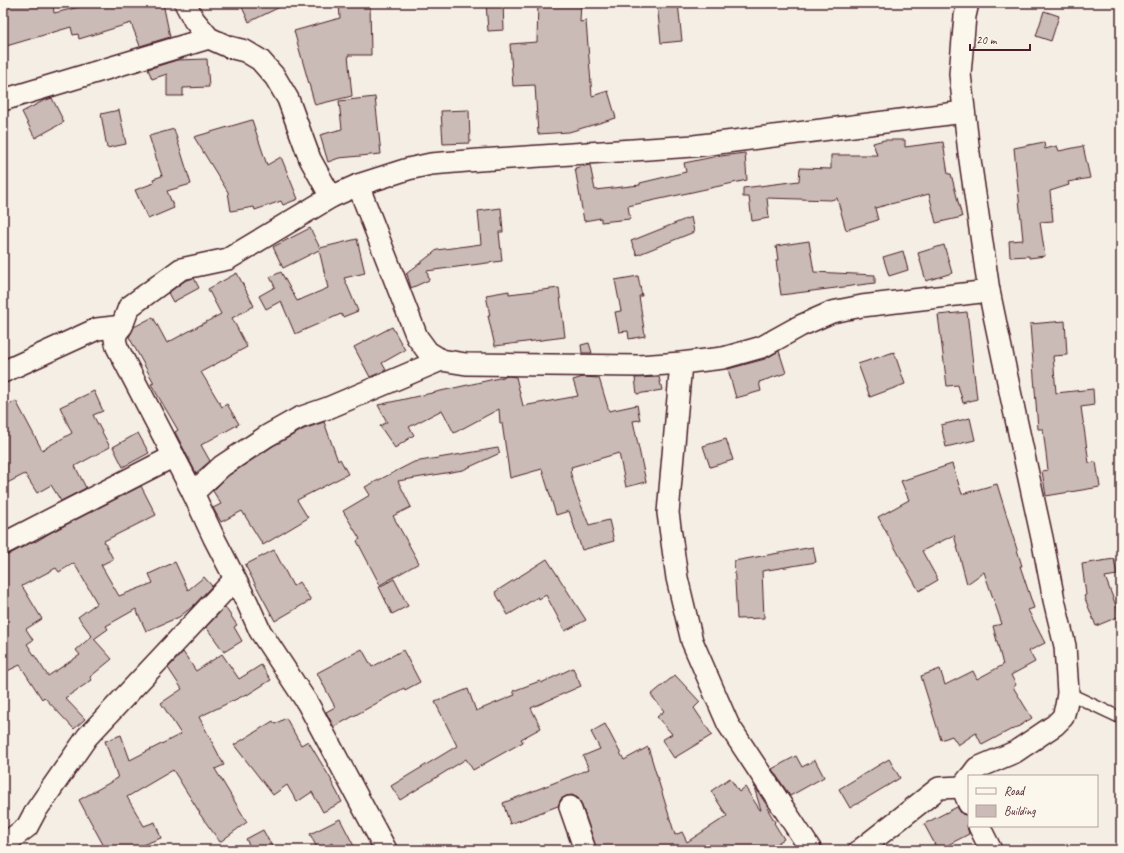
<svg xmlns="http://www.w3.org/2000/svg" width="1124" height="853" viewBox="0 0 1124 853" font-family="Caveat,sans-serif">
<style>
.building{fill:#cabbb6;stroke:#4a1f2b;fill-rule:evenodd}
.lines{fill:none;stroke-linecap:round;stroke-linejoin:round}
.service-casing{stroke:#4a1f2b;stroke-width:14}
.minor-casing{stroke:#4a1f2b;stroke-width:24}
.service{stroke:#fbf7ec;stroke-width:11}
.minor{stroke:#fbf7ec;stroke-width:21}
</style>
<rect width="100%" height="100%" fill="#f4eee4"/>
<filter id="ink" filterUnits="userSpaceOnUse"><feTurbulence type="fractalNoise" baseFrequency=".025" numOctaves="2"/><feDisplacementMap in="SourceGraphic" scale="8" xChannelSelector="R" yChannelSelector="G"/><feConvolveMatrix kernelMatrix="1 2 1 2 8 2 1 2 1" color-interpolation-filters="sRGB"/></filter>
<g filter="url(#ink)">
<g class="building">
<path d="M3,3H53L54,13L88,5L87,3H163L170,37L140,46L131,23L79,39L78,34L73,35L71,27L3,47Z"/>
<path d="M240,3H288L249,22Z"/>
<path d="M339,3H370L371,55H348L352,96L315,105L294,31L340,18Z"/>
<path d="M486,3H503L504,30L488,31Z"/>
<path d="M538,3H581L580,22L586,21L592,96L608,91L616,118L569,132L538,134L535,85L513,86L510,44L537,42Z"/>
<path d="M657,3H678L682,41L661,43Z"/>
<path d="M1044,11L1059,16L1051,41L1036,36Z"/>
<path d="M207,59L209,87L183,88V96H167V74L152,79L148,69L177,60Z"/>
<path d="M375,97L381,154L339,158L328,162L320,135L342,129L339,101Z"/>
<path d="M52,98L64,122L35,138L22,112L43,101Z"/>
<path d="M119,110L126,144L107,148L101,114Z"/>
<path d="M469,110L470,143L443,144L441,111Z"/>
<path d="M252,120L267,165L281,157L298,199L283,205L281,201L255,210L254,207L231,211L228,192L194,137Z"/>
<path d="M174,129L191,184L167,191L174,208L148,219L135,190L154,183L153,179L162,176L149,136Z"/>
<path d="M884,140H905V147L943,142L948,174H951L962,217L936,223L929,194L875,208L878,220L846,230L837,198L831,200L767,198L769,218L752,221L749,197H743V188L799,181L800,168L831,169V155H877L873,143Z"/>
<path d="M1044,142L1045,149L1057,146L1059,151L1083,146L1090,178L1068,182L1069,185L1050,191L1053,221L1040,222L1045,256L1029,258V256L1010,257L1009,241L1023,240L1014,148Z"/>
<path d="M745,153L747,180L628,206L630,219L601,222V218L584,221L575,168L590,165L595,190L640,185V183L686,172L684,163L713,157Z"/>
<path d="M501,208L503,232H499L502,261L427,271L429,280L411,288L407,274H406L437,250L481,244L478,211Z"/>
<path d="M691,217L694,232L637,255L631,241Z"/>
<path d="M310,228L320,248L357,239L365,273L344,278L358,311L343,317L341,314L295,334L281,301L266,309L259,296L275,287L270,277L281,272L297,301L328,288L319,250L283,268L273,247Z"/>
<path d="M809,241L814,272L875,275V283L781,295L776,260H778L776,246Z"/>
<path d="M944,245L952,273L926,281L918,253Z"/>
<path d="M903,251L908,270L889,276L883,257Z"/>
<path d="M237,273L254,306L232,318L247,347L201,372L222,407L227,404L239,424L201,445L210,461L196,473L175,432L178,430L151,384L154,383L129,337L134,327L153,317L167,343L221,314L208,289Z"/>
<path d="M638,276L642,296H639L645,336L629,339L628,331L619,332L615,312L621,311L615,280Z"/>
<path d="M194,278L199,288L173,302L168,293L186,280Z"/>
<path d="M559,288L565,337L495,346L488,316H490L486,295L509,291V294Z"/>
<path d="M967,312L977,399L963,403L958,385L947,386L938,315Z"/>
<path d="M1065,321L1067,355L1053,356L1056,393L1093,389L1094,405L1081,407L1089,463L1096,462L1100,487L1046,496L1042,471L1048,470L1043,429H1038L1030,324Z"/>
<path d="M392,327L405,350L382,363L386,370L370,377L354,347Z"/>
<path d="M589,343L592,353H582L581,345Z"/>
<path d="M779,351L786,373L759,382L761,391L736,398L728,369L765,359Z"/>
<path d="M894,352L905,384L870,397L858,364Z"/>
<path d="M508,376L516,377L523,406L578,396L573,380L583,377L599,378L609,411L637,405L640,420L633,421L646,482L626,487L619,453L571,467L572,470L570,471L577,495L589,525L609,520L614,541L582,550L569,511L556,515L542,469L510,478L502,423H500L499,409L454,433L442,410L409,427L414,435L395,448L380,426L387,422L378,405Z"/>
<path d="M659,377L662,390L637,394L635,378Z"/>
<path d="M94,391L103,411L93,415L110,447L75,466L86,488L61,501L51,485L37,493L25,474L3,485V408L16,401L42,450L72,433L60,407Z"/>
<path d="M970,418L975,440L946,447L941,425Z"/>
<path d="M324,422L338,461L340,459L348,474L297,500L308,518L263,545L242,511L221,522L213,508L221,504L213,491L229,475L273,446L304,429Z"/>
<path d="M138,433L149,453L123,467L113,447Z"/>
<path d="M726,439L733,460L710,467L703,446Z"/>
<path d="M498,448L500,453L463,470L398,481L411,507L393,516L419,563L380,585L357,541L360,539L343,511L370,495L365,487L414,462Z"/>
<path d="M952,464L962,494L997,484L1022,566H1020L1034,608L1028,610L1045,643L1029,651L1035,662L1011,675L1016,685L1013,687L1032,718L1013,730L1012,729L982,745L976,733L958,745L952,736L941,740L921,676L940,669L945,685L973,671L977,679L1003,665L993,626L1002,624L984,572L967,584L954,535L922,551L938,580L919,591L878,517L909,500L901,481Z"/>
<path d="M141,486L156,515L104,541L113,559L101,565L119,596L153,583L149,574L175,562L188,590L204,577L212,586L192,607L179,617L146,631L136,609L106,626L108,629L94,639L112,659L90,677L92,680L65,698L85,719L74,729L44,697L42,699L20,665L3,673V556L8,555L34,541L35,542L50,533ZM74,563L97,603L78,617L92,636L76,650L80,655L48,676L27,644L33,640L26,629L42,619L22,586L56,568L59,572Z"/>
<path d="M813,547L816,562L762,571L764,618L737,619L734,561Z"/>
<path d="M274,550L293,586L299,582L311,600L275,621L245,565Z"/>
<path d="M547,559L586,620L565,631L546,595L539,599L538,597L508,615L495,592Z"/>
<path d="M1114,559L1117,575L1105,577L1120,616L1096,626L1084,596L1086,595L1082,564Z"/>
<path d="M394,579L408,606L392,614L379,587Z"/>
<path d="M225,607L237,625L234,627L242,641L224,652L206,627Z"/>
<path d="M362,649L372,667L403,650L420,682L405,690L404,688L334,727L326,712L335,707L317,673Z"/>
<path d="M183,652L196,671L222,654L239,679L261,665L271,680L247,695V694L199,717L224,765L215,769L247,822L220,842L199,813H200L173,770L127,797L144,826L155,822L161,838L129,850H106L79,800L118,778L105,741L121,735L130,760L181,734L161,703L182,689L168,668Z"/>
<path d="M573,668L581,686L531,708L541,728L521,739L523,742L473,770L466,759L400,800L391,786L457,746L435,702L468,689L476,711L515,695L513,691L540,681L541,683Z"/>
<path d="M675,675L700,702L694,708L712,735L674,758L662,740L672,734L657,717L664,711L651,695Z"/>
<path d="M286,718L301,745L308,741L332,781H331L342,802L323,812L312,792L297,802L287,785L273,795L234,745L273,721L275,724Z"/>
<path d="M605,724L624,760L648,747L675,835L682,832L687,842L727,816L711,791L730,778L739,792L745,787L760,810H761L753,784L768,807L767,808L775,822L774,823L784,839L766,850H597L581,803L578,798L572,795L566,796L561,799L558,806L510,824L503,803L589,769L583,756L600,749L591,732Z"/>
<path d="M796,756L802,767L815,760L824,777L790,796L772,769Z"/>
<path d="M889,759L900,778L850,808L839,789Z"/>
<path d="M957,807L962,814L969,816L967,826L969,834L938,850L924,824Z"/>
<path d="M340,819L356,850H335L332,843L318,850L310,834Z"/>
<path d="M263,830L274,850H252L246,839Z"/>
</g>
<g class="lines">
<g class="service-casing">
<path id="service" d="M1068,693L1121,718"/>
</g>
<g class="minor-casing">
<g id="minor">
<path d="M185,3L194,20L209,38L229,47L245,51L260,60L275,77L288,99L310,159L331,197"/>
<path d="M968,3L965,16L960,74L969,153L989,291L1011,396L1042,538L1054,600L1065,646L1068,693L1066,706L1063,717L1055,725L1015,752L977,768L971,776"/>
<path d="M3,100L209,38"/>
<path d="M358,185L417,337L428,352L441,360L466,364L639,366L681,363L723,358L762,347L800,326L832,312L862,306L989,291"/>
<path d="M681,363L668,513L677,578L692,641L728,724L811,850"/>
<path d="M3,372L97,329L114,327L117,332"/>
<path d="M193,493L222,466L267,436L299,418L328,408L441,360"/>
<path d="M3,544L174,456"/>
<path d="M962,787L969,804"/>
<path d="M570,807L585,850"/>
<path d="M979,826L991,850"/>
<path d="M3,845L27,827L35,812L87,737L235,579"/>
<path d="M386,850L308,704L260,631L247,602L214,538L193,493L117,347L115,339L117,332L122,326L129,307L181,269L228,259L331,197L358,185L408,169L431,164L479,160L694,146L964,112"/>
<path d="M860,850L939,788L962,787L969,778"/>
</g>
</g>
<use href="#service" class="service"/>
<use href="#minor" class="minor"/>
</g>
</g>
<rect width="1124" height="853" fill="none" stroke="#fbf7ec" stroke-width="16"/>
<rect x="8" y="8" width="1108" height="837" fill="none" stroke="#4a1f2b" stroke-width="1.5" filter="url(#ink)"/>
<rect x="968" y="775" width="130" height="52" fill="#fbf7ec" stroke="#b4a19f"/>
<rect x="976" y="788" width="20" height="6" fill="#fbf7ec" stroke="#b4a19f"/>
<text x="1004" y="795" font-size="12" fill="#4a1f2b">Road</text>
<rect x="976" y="805" width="20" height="12" fill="#cabbb6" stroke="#b4a19f"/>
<text x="1004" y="815" font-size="12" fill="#4a1f2b">Building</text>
<path d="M970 44v6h60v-6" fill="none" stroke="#4a1f2b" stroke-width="2"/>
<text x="976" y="44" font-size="12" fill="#4a1f2b" stroke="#fbf7ec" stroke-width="3" paint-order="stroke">20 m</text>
</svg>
